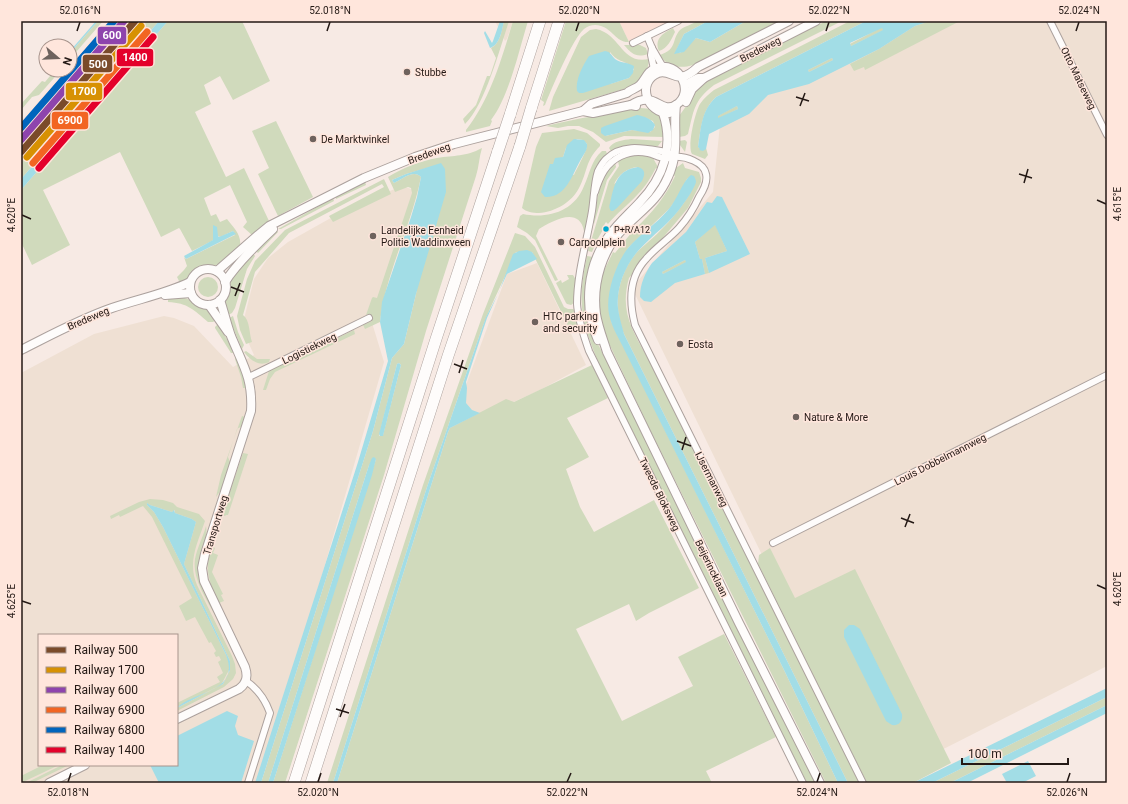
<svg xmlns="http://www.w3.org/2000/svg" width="1128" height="804" viewBox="0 0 1128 804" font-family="Roboto,sans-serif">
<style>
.built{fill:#fbe0d5}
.industrial{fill:#efe0d3;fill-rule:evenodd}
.green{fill:#d0dabc;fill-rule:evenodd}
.water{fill:#a2dde6;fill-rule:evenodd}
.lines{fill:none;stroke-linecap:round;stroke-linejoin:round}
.street-casing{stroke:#aca19d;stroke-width:8}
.secondary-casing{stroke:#aca19d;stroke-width:10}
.highway-casing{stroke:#aca19d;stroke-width:12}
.street{stroke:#fefcfb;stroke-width:6}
.secondary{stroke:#fefcfb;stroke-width:8}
.highway{stroke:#fefcfb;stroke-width:11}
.highway-bridge-casing{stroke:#aca19d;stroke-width:12;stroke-linecap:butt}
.highway-bridge{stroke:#fefcfb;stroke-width:11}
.rail-1-casing{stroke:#ffe6dc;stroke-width:10}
.rail-2-casing{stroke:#ffe6dc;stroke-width:10}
.rail-3-casing{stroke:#ffe6dc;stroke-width:10}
.rail-4-casing{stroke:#ffe6dc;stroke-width:10}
.rail-5-casing{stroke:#ffe6dc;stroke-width:10}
.rail-6-casing{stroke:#ffe6dc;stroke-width:10}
.rail-1{stroke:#7a4b2a;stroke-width:7}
.rail-2{stroke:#d79103;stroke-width:7}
.rail-3{stroke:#8e44ad;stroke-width:7}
.rail-4{stroke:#f26522;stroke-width:7}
.rail-5{stroke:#0065bd;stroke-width:7}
.rail-6{stroke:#e4002b;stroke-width:7}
.ticks{fill:none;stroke:#241915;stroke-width:1.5}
.poi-dot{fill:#6e625d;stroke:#ffe6dc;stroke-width:1.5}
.bus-dot{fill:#00a9ce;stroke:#ffe6dc;stroke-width:1.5}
.labels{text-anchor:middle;stroke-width:3;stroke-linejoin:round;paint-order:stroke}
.bus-label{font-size:9px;fill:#241915;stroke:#ffe6dc;text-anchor:start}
.street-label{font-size:10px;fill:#241915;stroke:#ffe6dc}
.poi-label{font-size:10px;fill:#241915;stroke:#ffe6dc;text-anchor:start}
.line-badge{stroke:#ffe6dc;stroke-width:1.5}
.badge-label{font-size:11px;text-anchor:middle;font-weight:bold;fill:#fff}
.neatline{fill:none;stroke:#241915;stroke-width:1.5}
.ticks-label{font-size:10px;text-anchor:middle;fill:#241915}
</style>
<rect width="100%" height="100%" fill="#f7eae4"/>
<g class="built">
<path d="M125,21H140L21,158V140Z"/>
<path d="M619,21H670L629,42Z"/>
</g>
<g class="industrial">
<path d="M495,21H513L507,39L505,41Z"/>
<path d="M897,21H1107V666L906,768L873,783L632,288L713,192L722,106Z"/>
<path d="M401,186L415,190L375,309L373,326L384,362L283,709L260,783H21V373L94,334L164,316L174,318L194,326L233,367L254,355L245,335L244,319L254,279L268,258L288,242L329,219ZM39,635H177V765H39Z"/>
<path d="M537,263L586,365L540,390L449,431L507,274Z"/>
</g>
<g class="green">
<path d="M98,21H103L70,59V53Z"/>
<path d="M113,21H125L21,140V127Z"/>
<path d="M140,21H159L21,179V158Z"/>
<path d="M168,21H242L270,81L233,100L220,76L204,85L211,104L195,112L226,177L244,168L269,221L260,230L252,235L243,227L247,222L230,185L204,198L211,216L216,214L220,222L227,219C233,227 242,235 240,246C234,251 226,261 218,264C211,268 203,264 196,269C190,273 188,283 179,281L177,277L184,270L187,266L184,257L186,259L235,235L233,231L220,237L214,234L213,240L212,241L192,251L180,229L179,228L161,237L120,152L43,190L70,245L32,265L21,242V190Z"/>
<path d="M504,21H509C500,48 485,105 465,124L463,119L476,105L487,76H490L496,58L491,48C500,44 502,30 504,21Z"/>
<path d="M513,21H528C519,50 509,97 491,120L492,121L490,126L466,132V130C490,100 502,58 513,21Z"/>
<path d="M566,21H619L629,42C617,43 612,29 601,26C595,24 589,25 584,29C573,38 551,90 545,105L543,106L544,102L541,100Z"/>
<path d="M698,21H708L684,34L677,49L676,53H680L696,38L710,42L746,21H782L693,65C680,69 667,67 660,55C678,49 671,40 680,30C685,26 693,24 698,21Z"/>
<path d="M826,21H842L714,85C693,101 694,111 688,134L685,136L679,137L678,119L679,116L687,105L694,92L700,86L722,73Z"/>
<path d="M850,21H866L716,97C702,110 701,128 698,147L703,149L706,148L708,155L705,159L692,154C687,147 695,112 700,104C704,98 709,94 714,90Z"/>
<path d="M930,21H960L865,70L864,67L854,71L850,64L879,49L915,26Z"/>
<path d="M882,27L884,30L851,46L850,44Z"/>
<path d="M673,28L675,32C671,40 668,48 659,51C654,39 663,33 673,28Z"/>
<path d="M596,29C621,34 621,65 649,59C649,71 641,80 631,87L549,111L553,97L581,37L590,30ZM610,52C619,64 625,59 634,69L629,78L610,84Z"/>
<path d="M624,45H640L646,48L648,54C636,58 632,54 624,45Z"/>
<path d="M832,58L833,60L809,72L808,70Z"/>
<path d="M55,70H61L39,95L32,97L21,110V104L42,81L45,82Z"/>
<path d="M737,106L738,109L718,119L717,116Z"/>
<path d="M640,108C660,108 663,120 664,137L624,136L606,142L593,132L579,126H568L558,128L546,126C577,118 609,114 640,108ZM640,116L653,121L655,127L650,132L632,130L605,136Z"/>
<path d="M276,121L313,197L278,216L258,174L269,168L252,131Z"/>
<path d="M574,129L587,133L600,144V146C585,161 588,171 579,188C572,202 555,212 539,213C533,213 526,212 522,208L536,147L542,133ZM577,139L583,140L587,144C588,149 577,168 574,175L553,164L563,157L566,148Z"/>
<path d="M631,139L662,141L658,146L654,147L611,151L609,148C613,141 624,140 631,139Z"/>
<path d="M685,140L687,142L685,152L680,145L679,141Z"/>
<path d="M482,148C479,157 479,167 476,176L426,331L384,475L285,783H273L376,459L369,465L268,783H261L373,431L392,358L404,344L416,294L441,164L406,174L392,180L394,183C402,179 414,169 421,177C411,227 386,272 380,322L365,329L363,325L372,321L369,314L366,315L372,298L373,297L377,298L412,193L411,188L408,187L395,192L388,177C402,168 421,161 437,158C455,155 465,157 482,148ZM399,363L401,365L383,435L379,436L397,364Z"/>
<path d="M602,151H606L607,154L598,164L595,173L582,249C581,244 585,237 584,231C579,205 551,222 539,229L536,236L558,280L555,281L535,240L527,233L517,227L520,216L523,214C547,219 574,212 584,186C590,173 591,161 602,151Z"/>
<path d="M639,154L653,158L659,169L656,168C651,177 646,186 638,194C628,205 617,213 608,224L606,222L603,227L604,228L597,240L592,252L588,251L609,181L619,166L618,161L629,156ZM638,167L614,184C619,174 627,168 638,167Z"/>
<path d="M615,162L616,167L607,180L594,224C594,212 600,181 607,171C609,168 613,165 615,162Z"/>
<path d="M683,163L685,168L699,172L701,178V182L688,208L629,278C620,310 631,328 646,355C653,368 660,381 667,394L860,783H848L624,334C621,326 618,316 618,307C616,288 625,265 638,251C644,245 651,240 657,234C672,219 687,202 695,183L690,177L687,179L678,197L670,208L628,248L611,321L785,672L838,783H826L650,430L603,331L599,310V287L602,275L613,252L615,253L632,232L633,233L637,229L636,228C652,213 666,196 675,176L673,175L676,168Z"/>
<path d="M384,179L391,194L333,222L329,216L384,187L382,184L289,233L255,272L243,315C250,320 249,333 252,342L246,344L240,330L237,316L247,279L255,261L285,230Z"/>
<path d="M365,182L366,185L336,199V196Z"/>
<path d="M333,198L334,201L281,229H278Z"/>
<path d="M715,224L727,251L705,258L709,273L705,274L702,259H700L695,242Z"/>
<path d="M276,230L278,232L258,253L256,251Z"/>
<path d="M515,233L525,236L535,247L564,307L568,309H573L575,311L578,327L571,332L532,252H516C504,280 490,306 480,334L427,487L333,783H327L423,485L483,314Z"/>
<path d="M253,253L255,256L247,269L235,308L232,313L228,315L225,303L232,277Z"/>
<path d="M587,256L593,257L594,336L817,783H807L600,366C589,340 579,315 582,287C583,276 585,266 587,256Z"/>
<path d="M685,260L687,262L663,274L662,272Z"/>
<path d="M567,275H573L576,280L575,302L571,305L567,304L566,303L556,283L561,280L562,283L569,279Z"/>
<circle cx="208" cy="287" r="10"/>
<path d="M181,297C195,300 208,309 216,320L213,322H208C194,310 188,303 168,302V298Z"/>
<path d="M233,316L238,332L244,345L242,349L229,318Z"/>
<path d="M218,324L235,353H231L215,328V327Z"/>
<path d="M354,330L355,334L275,372L270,379L266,390H263L269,371Z"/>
<path d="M246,351L257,359H270L269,362C259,367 250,360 244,352Z"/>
<path d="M236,356L241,367L246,388H243L241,377L235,359Z"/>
<path d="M592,365L608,398L567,418L589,457L566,469L580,507L594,532L654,500L699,588L649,613L636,621L629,604L576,629L622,721L693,686L678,657L724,634L776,737L706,771L712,783H337L448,432L450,428L506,399L514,402Z"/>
<path d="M242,416L245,417L242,426L237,429L228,457L230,462L221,490L216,497L221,475Z"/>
<path d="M243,453L248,454L228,515H226L225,516L222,515Z"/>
<path d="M150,499L163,500L173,503L177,507L199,514L205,521C198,542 187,562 197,585L232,656L235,664L236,673L233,679L224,687L177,711V708L223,684L230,670V661L184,564L196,522L192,519L175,513V510L172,512L150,505L147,503V505L154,512L163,527L226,655L229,661V670L221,685L177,707V703L220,682L217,677L223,673L218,662L221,660L219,656L216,657L214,653L216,651L211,642L209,643L195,617L186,621L179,606L192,598L152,517L143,506L120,517L119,515L111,519L110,516L139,502Z"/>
<path d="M206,526C209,542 196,557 199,575C201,589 217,609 217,619C208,601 192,580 195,559C197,548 203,537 206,526Z"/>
<path d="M211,546L215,548L213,553L218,555L212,572L223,594L221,595L224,601L219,603C208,580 205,571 211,546Z"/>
<path d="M770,548L795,598L855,569L951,763L913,783H867L758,564L759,555Z"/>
<path d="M1107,697V705L950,783H932Z"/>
<path d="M43,765H59L21,783V776Z"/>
<path d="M62,765H69L32,783H26Z"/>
</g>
<g class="water">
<path d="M96,21H98L70,53V51Z"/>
<path d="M159,21H168L21,190V179Z"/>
<path d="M500,21H504C502,30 500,45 490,48L484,33L485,31L492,43L493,41Z"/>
<path d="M708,21H746L710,42L696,38L684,52L674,54L684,34Z"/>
<path d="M866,21H930L915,26L879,49L809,84L768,95L749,114L709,134L706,149L703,151L699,150L700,149L698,147C701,128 701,111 716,97ZM882,28L883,30L851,46L850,43ZM832,58L833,60L809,72L808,70ZM737,106L738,109L718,118V116Z"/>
<path d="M605,51C611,52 611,55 615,59C620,63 627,62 634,66L633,73L629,78L583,93H579L577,91C575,80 583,65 589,56Z"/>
<path d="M637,115C644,116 652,119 655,125L653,130L648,133L632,130L605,136L601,133V128L605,126Z"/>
<path d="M574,139L584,140L587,144C588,150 583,155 580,161C572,175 566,198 545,197L541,192L550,164H553L555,158L563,157L567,145Z"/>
<path d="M441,163L445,169L446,192L416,294L404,344L392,358L373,431L261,783H255L358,462L388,361L380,322L382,302L411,217L417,197L421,177C414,169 402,179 394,183L392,180L406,174Z"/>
<path d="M638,167C646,169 645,175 642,181L617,208L613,211H611C608,207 610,204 611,199C615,182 618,170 638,167Z"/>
<path d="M691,175L694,176C695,178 696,180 696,182C695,187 687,199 684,203C671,223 653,234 638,251C625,266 616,288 618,308C619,317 622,326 624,334L848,783H838L785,672L622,345C617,335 611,325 609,314C605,295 616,263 628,248C640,234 656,224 668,210C677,200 682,182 691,175Z"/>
<path d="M717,196L722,197L750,254L709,273L705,258L727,251L715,225L695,242L700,259H702L705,274L675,283L651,302L644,301L640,297C640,284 645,273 652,263L686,232L707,202L712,203ZM685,260L686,262L663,274L662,272Z"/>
<path d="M213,225L217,227L218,236L219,237L233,231L236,234L186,259L184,256L213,240Z"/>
<path d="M527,250L532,252L537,259L507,274L487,318L466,382L467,388L466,403L472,410L480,413L450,428L448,432L337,783H333L427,487L480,334L486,317L499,292L513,254L519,251Z"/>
<path d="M399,363L401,365L383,436H380L379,434L397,364Z"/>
<path d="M374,457L376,459L372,475L273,783H268L369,465L372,458Z"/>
<path d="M147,503L150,505L172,512L174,510L175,513L192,519L196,522L184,564L230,661V670L223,684L177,708C193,691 241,693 226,655L163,527L154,512L147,505Z"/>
<path d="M849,625H854L860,629L902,714C903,721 899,726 892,725L886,721L844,637V630Z"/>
<path d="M1107,688V697L932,783H913Z"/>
<path d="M1107,705V713L967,783H950Z"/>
<path d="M227,711L238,716L235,726L238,735L254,741L241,783H159L150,765H177V736Z"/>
<path d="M1028,761L1036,776L1022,783H1007L1002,774Z"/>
</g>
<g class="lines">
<g class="street-casing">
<g id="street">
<path d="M1050,21L1107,135"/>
<path d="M647,36L652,48L663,67"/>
<path d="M633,43L678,21"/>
<path d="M652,48L651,55L654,69"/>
<path d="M670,154L667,152C647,149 623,142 606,159C603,162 600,167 598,171C594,183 594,198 592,211C587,241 577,273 577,304C578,320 584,336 589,351L803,783"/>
<path d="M595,192C600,176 606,163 621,156C629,152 639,151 648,153C654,154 659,158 665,158C668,159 671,157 674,157C685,156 704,162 706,174C708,182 703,191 699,197C694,208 687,219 679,228C669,239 656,247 646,259C629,277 629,302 635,325L863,783"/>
<path d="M249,377L369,318"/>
<path d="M773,543L1107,375"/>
<path d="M246,681C258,689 265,699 270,713L248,783"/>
</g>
</g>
<g class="secondary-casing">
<g id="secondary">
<path d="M685,85L698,78H704L816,21"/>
<path d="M686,102L692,89L704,78"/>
<path d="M676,105C673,131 680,151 668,177C658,200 642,210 625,227C602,248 592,284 596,314C598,327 603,339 607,352L739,623L820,783"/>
<path d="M583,111L593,113L631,105L636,106"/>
<path d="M669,113C647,114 636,82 658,73C673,68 676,88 698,67L789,21"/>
<circle cx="208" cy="287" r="18"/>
<path d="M217,271L258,235L269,226L364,178L415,157L454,144L583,111L591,104L627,93C631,89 636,89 640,85C646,79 647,71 656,68C679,60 696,92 676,105C660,115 655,89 631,105"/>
<path d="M225,282C237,263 257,244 273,229"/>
<path d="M165,295L191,293"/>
<path d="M209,305L228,332"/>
<path d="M598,340C583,307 587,265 609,236C618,223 630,213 640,202C664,177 674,146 663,113"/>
<path d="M21,350C51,335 80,319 112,308C138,299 165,294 190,282"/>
<path d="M177,719L239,689C247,683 248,676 245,667L204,581L202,568L205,554L251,411C253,379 243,365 231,336C227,325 224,312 220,300"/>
<path d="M49,783L85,765"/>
</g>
</g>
<g class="highway-casing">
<g id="highway">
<path d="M531,109L559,21"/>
<path d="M510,115L540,21"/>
<path d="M294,783L436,339L498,151"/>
<path d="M311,783L448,356L520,146"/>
</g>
</g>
<use href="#street" class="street"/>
<use href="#secondary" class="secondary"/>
<use href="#highway" class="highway"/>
<g class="highway-bridge-casing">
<g id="highway-bridge">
<path d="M520,146L531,109"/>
<path d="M498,151L510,115"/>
</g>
</g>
<use href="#highway-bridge" class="highway-bridge"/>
<g class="rail-1-casing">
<path id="rail-1" d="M21,152L135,21"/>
</g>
<g class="rail-2-casing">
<path id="rail-2" d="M27,157L141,26"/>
</g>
<g class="rail-3-casing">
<path id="rail-3" d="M21,140L124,21"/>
</g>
<g class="rail-4-casing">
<path id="rail-4" d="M33,163L147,32"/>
</g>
<g class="rail-5-casing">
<path id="rail-5" d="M21,128L114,21"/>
</g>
<g class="rail-6-casing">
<path id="rail-6" d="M39,168L153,37"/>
</g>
<use href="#rail-1" class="rail-1"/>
<use href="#rail-2" class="rail-2"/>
<use href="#rail-3" class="rail-3"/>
<use href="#rail-4" class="rail-4"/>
<use href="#rail-5" class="rail-5"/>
<use href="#rail-6" class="rail-6"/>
</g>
<path class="ticks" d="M77,31L80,22M327,31L330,22M576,31L579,22M826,31L829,22M1076,31L1079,22M796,97L809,101M800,106L805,93M1019,174L1032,178M1024,183L1028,169M1097,200L1106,204M22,215L31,219M231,287L244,292M235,296L240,283M454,364L467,369M459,373L463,360M677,441L691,446M682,450L686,437M901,518L914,523M905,527L910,514M1097,585L1106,589M22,601L31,604M336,709L349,713M340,717L345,704M68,782L71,773M318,782L321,773M567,782L571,773M817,782L820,773M1067,782L1070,773"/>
<g class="poi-dot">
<circle cx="407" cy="72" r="4"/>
<circle cx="313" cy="139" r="4"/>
<circle cx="373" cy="236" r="4"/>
<circle cx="561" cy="242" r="4"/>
<circle cx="535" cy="322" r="4"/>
<circle cx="680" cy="344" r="4"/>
<circle cx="796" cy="417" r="4"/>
</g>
<circle class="bus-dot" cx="606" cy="229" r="3.5"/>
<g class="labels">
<g class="bus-label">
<text x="614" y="233">P+R/A12</text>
</g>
<g class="street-label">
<text transform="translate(760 49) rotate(-27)" y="4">Bredeweg</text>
<text transform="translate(1079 78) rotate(64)" y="4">Otto Matseweg</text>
<text transform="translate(429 153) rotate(-20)" y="4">Bredeweg</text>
<text transform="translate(88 318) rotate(-23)" y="4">Bredeweg</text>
<text transform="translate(309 348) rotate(-26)" y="4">Logistiekweg</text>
<text transform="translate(940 459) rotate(-27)" y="4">Louis Dobbelmannweg</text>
<text transform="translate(712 479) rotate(63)" y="4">IJsermanweg</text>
<text transform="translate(660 494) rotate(64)" y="4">Tweede Bloksweg</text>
<text transform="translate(215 525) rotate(-73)" y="4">Transportweg</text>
<text transform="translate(712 568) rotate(64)" y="4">Beijerincklaan</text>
</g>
<g class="poi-label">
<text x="415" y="76">Stubbe</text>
<text x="321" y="143">De Marktwinkel</text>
<text x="381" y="234">Landelijke Eenheid<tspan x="381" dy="12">Politie Waddinxveen</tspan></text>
<text x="569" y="246">Carpoolplein</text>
<text x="543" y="320">HTC parking<tspan x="543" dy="12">and security</tspan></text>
<text x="688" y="348">Eosta</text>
<text x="804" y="421">Nature &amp; More</text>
</g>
</g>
<g class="line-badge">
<rect x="97" y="26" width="30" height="19" rx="4" fill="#8e44ad"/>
<rect x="116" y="48" width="38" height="19" rx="4" fill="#e4002b"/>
<rect x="82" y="54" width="31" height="19" rx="4" fill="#7a4b2a"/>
<rect x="65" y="82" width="38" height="19" rx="4" fill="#d79103"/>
<rect x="51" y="111" width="38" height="19" rx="4" fill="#f26522"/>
</g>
<g class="badge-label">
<text x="112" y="39">600</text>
<text x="135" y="61">1400</text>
<text x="98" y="68">500</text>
<text x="84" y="95">1700</text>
<text x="70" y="124">6900</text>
</g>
<rect width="1128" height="804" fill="none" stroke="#ffe6dc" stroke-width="44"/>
<rect x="38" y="634" width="140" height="132" fill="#ffe6dc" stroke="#a7948c"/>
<rect x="46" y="647" width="20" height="6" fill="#7a4b2a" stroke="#a7948c"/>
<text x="74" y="654" font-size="12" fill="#241915">Railway 500</text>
<rect x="46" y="667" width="20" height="6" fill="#d79103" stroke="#a7948c"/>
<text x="74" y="674" font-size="12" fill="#241915">Railway 1700</text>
<rect x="46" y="687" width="20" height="6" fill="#8e44ad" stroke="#a7948c"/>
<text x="74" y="694" font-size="12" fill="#241915">Railway 600</text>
<rect x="46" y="707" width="20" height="6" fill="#f26522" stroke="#a7948c"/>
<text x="74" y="714" font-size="12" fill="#241915">Railway 6900</text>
<rect x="46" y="727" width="20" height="6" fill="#0065bd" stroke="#a7948c"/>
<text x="74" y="734" font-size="12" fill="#241915">Railway 6800</text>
<rect x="46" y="747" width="20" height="6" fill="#e4002b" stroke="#a7948c"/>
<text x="74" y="754" font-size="12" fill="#241915">Railway 1400</text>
<g transform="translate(58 58) rotate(109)"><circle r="19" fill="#ffe6dc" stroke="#a7948c"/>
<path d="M0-3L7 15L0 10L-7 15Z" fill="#6e625d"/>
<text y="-6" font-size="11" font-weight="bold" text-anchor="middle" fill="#241915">N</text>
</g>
<path d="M962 758v6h106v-6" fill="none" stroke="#241915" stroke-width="2"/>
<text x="968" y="758" font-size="12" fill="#241915" stroke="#ffe6dc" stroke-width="3" paint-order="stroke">100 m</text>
<rect x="22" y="22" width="1084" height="760" class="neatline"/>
<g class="ticks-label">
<text x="80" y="14">52.016°N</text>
<text x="330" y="14">52.018°N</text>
<text x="579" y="14">52.020°N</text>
<text x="829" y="14">52.022°N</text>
<text x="1079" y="14">52.024°N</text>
<text transform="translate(1117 204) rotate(-90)" y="4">4.615°E</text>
<text transform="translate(11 215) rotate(-90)" y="4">4.620°E</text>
<text transform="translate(1117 589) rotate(-90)" y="4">4.620°E</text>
<text transform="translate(11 601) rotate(-90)" y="4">4.625°E</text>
<text x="68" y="796">52.018°N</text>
<text x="318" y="796">52.020°N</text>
<text x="567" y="796">52.022°N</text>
<text x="817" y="796">52.024°N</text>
<text x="1067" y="796">52.026°N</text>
</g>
</svg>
